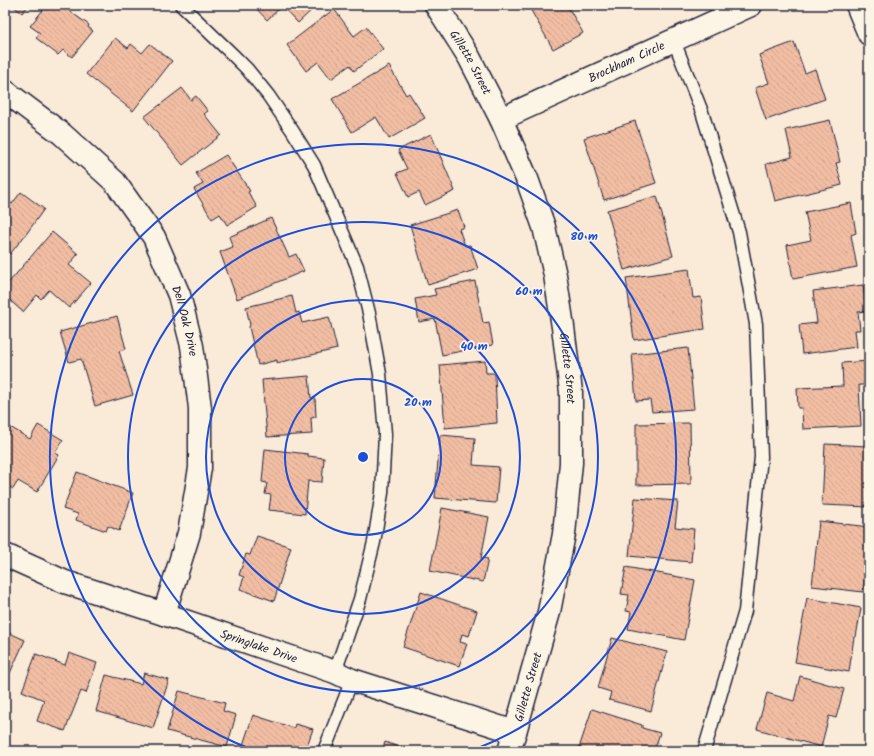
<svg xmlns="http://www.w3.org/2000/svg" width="874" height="756" viewBox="0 0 874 756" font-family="Kalam,sans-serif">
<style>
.building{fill:url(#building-back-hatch);stroke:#22223b}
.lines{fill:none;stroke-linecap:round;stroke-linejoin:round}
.service-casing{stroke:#22223b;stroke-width:15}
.minor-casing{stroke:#22223b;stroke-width:25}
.tertiary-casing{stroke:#22223b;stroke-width:25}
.service{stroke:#fcf5e5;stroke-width:12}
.minor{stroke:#fcf5e5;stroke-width:22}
.tertiary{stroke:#fcf5e5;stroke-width:22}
.ring{fill:none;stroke:#1d4ed8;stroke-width:2}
.labels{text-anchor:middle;stroke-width:3.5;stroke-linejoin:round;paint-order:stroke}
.street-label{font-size:12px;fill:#22223b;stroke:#fcf5e5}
.centre{fill:#1d4ed8;stroke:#fcf5e5;stroke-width:2}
.ring-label{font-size:12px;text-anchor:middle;font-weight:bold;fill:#1d4ed8;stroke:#fcf5e5;stroke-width:3.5;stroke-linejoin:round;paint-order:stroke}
</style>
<defs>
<pattern id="building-back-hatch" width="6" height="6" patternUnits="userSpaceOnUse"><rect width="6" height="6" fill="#f2bea3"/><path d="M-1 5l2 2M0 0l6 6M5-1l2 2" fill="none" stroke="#cfa38d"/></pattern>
</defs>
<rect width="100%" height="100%" fill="#faead8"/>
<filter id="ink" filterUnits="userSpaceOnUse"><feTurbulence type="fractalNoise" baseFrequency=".025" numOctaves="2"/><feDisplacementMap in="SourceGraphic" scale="8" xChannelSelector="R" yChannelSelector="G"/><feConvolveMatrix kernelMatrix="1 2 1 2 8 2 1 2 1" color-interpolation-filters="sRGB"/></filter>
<g filter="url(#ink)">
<g class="building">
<path d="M5,5H29L22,13L12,5L10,9Z"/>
<path d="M47,5H61L89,25L88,27L93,31L72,57L63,50L58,55L36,38L40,33L30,26Z"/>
<path d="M258,5H317L298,23L282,6L267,20L255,7Z"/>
<path d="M520,5H567L583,33L553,49L529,7L523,11Z"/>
<path d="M334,9L354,36L366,27L383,49L354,71L350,65L331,79L318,62L306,71L287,45Z"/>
<path d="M115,38L128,48L131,44L142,53L150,44L172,61L133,111L86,74Z"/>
<path d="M794,42L805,73L815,69L825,99L766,120L755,88L769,83L759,55Z"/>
<path d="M389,66L406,95L409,93L425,118L389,139L376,117L352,132L332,99Z"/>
<path d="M182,88L191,100L196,96L208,111L204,114L221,135L183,165L144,117Z"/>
<path d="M830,120L840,162L836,163L842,185L775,201L766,164L792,157L786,130Z"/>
<path d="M635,121L656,183L604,200L584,138Z"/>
<path d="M431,134L455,191L425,205L419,192L408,197L397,173L407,169L398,150Z"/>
<path d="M226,155L250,191L248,192L257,207L227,225L220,214L212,219L194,189L203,184L196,173Z"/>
<path d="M21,192L44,209L27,233L10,254L5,250V198L12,204Z"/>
<path d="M657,196L673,256L624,270L607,210Z"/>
<path d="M851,203L856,233L851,235L857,267L793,279L787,245L811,240L805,212Z"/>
<path d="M458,210L464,227L459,229L465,246L470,245L478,269L428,285L410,225Z"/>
<path d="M271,218L289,257L296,254L304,271L237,299L220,252L233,247L229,237Z"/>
<path d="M52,232L78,254L69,265L91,283L69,308L49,290L41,299L37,295L23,312L5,296V287Z"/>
<path d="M689,269L693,298L701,297L705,329L634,340L626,278Z"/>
<path d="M475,281L483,323L489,322L493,345L442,355L435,319L419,322L415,299L436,295L434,289Z"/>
<path d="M863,285L866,311L858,312L860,330H855L857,347L802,354L799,325L817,323L813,291Z"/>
<path d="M292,296L296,313L299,312L302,323L329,317L337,349L277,363V360L258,365L249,327L250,325L246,307Z"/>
<path d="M117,316L126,349L119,351L133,395L95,406L81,359L69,362L60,332Z"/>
<path d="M688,348L694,409L652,412L650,400L636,401L632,354Z"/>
<path d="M485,361L486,373H493L495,375L497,423L445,428L440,365Z"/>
<path d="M869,361V385H859L861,426L803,429L802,408H798L797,388L843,386L842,363Z"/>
<path d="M309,376L311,398L315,397L316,417L311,418L312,434L267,437L262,380Z"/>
<path d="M690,423L691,484L636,485V424Z"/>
<path d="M5,424L30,439L38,425L63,440L55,453L59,455L37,492L18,481L13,489L5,484Z"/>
<path d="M440,435L475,438L473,465L499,467L496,503L435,498Z"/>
<path d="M825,444L869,446V507L822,505Z"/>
<path d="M265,449L308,454V456L324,458L322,482L308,481L305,514L269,510L271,495L265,494L267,483L262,482Z"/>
<path d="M77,472L133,493L119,531L108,526L106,531L76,520L78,514L63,509Z"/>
<path d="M635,498L678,501L675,527L694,529L691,562L629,556Z"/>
<path d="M442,508L489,517L481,558L488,559L483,582L430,571Z"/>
<path d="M819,521L869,527V551L863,592L812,586Z"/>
<path d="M257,536L291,547L274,601L240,589L244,577L239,575L246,554L250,555Z"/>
<path d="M626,567L695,580L684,640L628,629L631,612L626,611L629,595L621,594Z"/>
<path d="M421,592L477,611L469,636L462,634L460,642L467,644L459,666L403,647Z"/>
<path d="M807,598L861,608L856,637H854L849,672L795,662Z"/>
<path d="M5,631L25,640L5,684Z"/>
<path d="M612,638L667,652L651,711L609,700L611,692L598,688Z"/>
<path d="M69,653L97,663L86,693L81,691L65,731L37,721L44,700L22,691L36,654L65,665Z"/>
<path d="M144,673L169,680L153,728L96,711L106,675L141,684Z"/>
<path d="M800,676L844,689L836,718L829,716L821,747L757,729L767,693L794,701Z"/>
<path d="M179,691L225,703L223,711L236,715L227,747L167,731Z"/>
<path d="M592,709L642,725V728L660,733L654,751H638L633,750V751H578Z"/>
<path d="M253,715L294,728L295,724L313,729L305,751H241Z"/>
<path d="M385,742L410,751H382Z"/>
</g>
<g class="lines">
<g class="service-casing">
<g id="service">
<path d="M181,5L233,55L247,69L268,95L292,130L314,165L357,266L369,313L380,374L385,434L382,493L374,542L360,599L335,672"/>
<path d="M674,41L702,112L739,232L756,324L761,457L745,611L704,751"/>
<path d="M324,751L352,680"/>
</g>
</g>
<g class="minor-casing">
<g id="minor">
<path d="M857,5L869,34"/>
<path id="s1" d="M5,91L62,134L115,182L154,237L179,295L192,346L200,408V468L189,533L164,614"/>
<path id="s2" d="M501,119L751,5"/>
<path id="s3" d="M5,555L65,582L164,614L335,672L352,680L515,732"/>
</g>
</g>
<g class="tertiary-casing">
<g id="tertiary">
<path id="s4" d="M436,5L469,57L501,119L527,179L544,227L555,275L563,327L571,392V463L564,534L549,612L515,732L509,751"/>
</g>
</g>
<use href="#service" class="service"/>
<use href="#minor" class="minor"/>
<use href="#tertiary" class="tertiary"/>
</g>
</g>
<g class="ring">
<circle cx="363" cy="457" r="78"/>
<circle cx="363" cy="457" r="157"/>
<circle cx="363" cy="457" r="235"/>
<path d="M253 750A313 313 0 1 1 473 750"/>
</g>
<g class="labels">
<g class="street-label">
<text dy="4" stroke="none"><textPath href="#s4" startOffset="67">Gillette Street</textPath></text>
<text dy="4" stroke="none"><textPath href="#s2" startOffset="138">Brockham Circle</textPath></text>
<text dy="4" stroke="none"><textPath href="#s1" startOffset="300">Dell Oak Drive</textPath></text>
<text dy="4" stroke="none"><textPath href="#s4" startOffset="391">Gillette Street</textPath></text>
<text dy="4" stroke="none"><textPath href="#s3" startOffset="270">Springlake Drive</textPath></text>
<text transform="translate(528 687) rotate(-74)" y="4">Gillette Street</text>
</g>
</g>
<circle cx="363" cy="457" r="6" class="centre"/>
<g class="ring-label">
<text x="584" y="240">80 m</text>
<text x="529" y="295">60 m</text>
<text x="474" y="350">40 m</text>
<text x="418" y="406">20 m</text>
</g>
<rect width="874" height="756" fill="none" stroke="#fcf5e5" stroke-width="20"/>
<rect x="10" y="10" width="854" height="736" fill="none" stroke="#22223b" stroke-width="1.5" filter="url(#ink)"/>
</svg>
